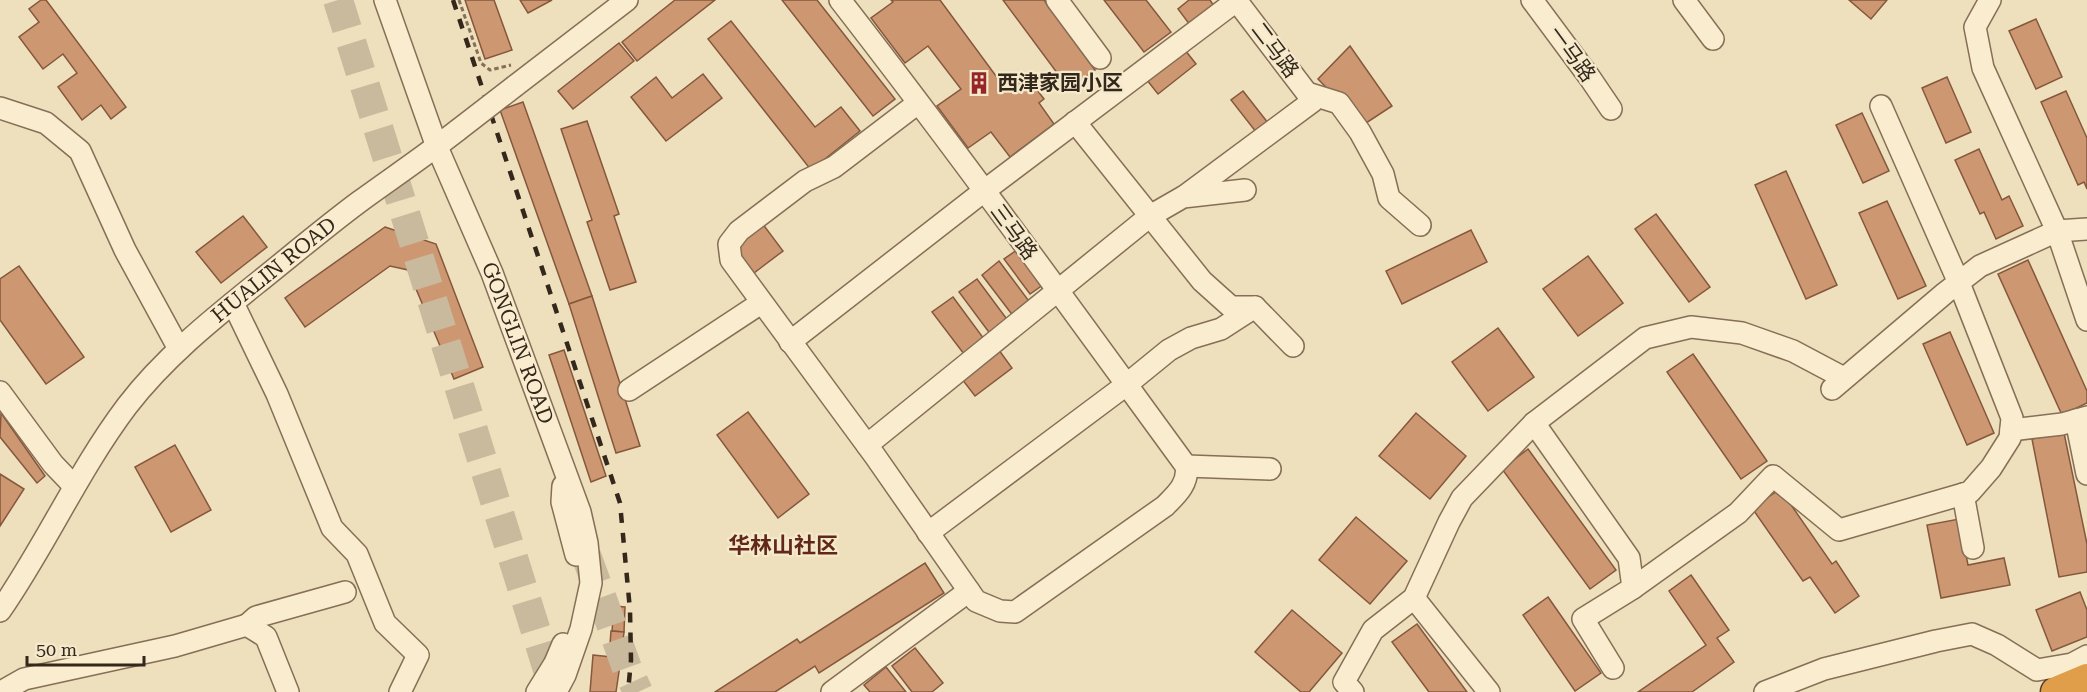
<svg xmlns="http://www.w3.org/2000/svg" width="2087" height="692" viewBox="0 0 2087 692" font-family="'Roboto Serif','Noto Sans SC',serif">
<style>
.building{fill:#cd9772;stroke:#85583c;stroke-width:1.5}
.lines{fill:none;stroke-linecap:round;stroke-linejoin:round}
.highway-tunnel{stroke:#c9ba9d;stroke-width:30;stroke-dasharray:30 15;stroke-linecap:butt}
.minor-casing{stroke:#866f56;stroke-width:24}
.highway-casing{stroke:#533d2b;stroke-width:33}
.path{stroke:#866f56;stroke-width:3;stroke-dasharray:4.5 3;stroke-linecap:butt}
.minor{stroke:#f9eccf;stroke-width:21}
.highway{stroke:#e09d4a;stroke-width:30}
.rail{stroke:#34271b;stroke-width:4.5;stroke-dasharray:10 10;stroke-linecap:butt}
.minor-bridge-casing{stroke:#866f56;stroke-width:24;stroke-linecap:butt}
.minor-bridge{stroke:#f9eccf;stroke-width:21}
.labels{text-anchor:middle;stroke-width:4.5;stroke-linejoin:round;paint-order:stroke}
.street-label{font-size:21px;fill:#34271b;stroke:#f5e9cc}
.poi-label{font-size:21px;font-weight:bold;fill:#34271b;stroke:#f5e9cc;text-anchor:start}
.neighbourhood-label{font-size:22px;font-weight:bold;fill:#61281a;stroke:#f5e9cc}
</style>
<rect width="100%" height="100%" fill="#eedfbd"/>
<g class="building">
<path d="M41,0H46L126,107L111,119L101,105L82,120L58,87L77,73L63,54L43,69L19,37L39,22L29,9Z"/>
<path d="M465,0H494L512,50L485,59Z"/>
<path d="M520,0H552L528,13Z"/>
<path d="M675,0H715L637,61L622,42Z"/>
<path d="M782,0H817L895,99L873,116Z"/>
<path d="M891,0H940L1007,91L1027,77L1044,99L1039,103L1054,124L1010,157L991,132L968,148L937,106L961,89L928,46L905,63L871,18L893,2Z"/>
<path d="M1003,0H1044L1095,70L1069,89Z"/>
<path d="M1104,0H1146L1171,32L1144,52Z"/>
<path d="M1189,0H1210L1214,6L1190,25L1178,9Z"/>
<path d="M1849,0H1887L1871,19Z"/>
<path d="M2036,19L2062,77L2036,89L2009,31Z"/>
<path d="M731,21L815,127L841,107L860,131L811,170L708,39Z"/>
<path d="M619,43L634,61L573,109L558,91Z"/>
<path d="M1181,45L1196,64L1158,94L1143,75Z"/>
<path d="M1350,46L1392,106L1363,125L1318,79Z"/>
<path d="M703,74L722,98L666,141L631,97L656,77L672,98Z"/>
<path d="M1947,77L1971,132L1946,143L1922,88Z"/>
<path d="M1243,91L1272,128L1260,137L1231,100Z"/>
<path d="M2066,91L2087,138V189L2084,182L2078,185L2041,102Z"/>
<path d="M523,102L592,296L569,304L500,110Z"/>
<path d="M1862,113L1889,171L1863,183L1836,125Z"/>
<path d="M587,121L619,214L614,216L636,282L610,290L587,222L592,220L561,129Z"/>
<path d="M1979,149L2002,200L2009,196L2023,226L1996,239L1984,212L1980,214L1955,160Z"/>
<path d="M1786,171L1837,285L1806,299L1755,185Z"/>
<path d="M1887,201L1926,286L1898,299L1859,213Z"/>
<path d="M1656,214L1710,287L1689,302L1635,229Z"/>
<path d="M243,216L267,247L221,283L196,252Z"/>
<path d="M759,219L783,251L754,273L738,252L736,236Z"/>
<path d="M385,227L436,244L483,367L454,379L408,270L390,266L305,327L285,298Z"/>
<path d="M1471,230L1487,262L1402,304L1386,271Z"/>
<path d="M1021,247L1047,282L1030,294L1004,259Z"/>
<path d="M1588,256L1623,303L1578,336L1543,289Z"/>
<path d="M2028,260L2087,391V403L2062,415L1998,274Z"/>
<path d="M999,261L1034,308L1017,321L982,275Z"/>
<path d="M19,266L84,357L46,384L0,320V279Z"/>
<path d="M977,279L1012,326L994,339L959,292Z"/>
<path d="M592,296L640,446L616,453L569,304Z"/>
<path d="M953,297L987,343L967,358L932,312Z"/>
<path d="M1498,328L1534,377L1488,411L1452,362Z"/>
<path d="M1950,332L1994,433L1967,445L1923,344Z"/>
<path d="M996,346L1012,368L975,396L958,374Z"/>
<path d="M564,350L606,476L591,482L549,355Z"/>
<path d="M1693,354L1767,461L1741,479L1667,372Z"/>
<path d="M748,412L809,494L778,518L717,435Z"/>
<path d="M1,413L45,476L37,483L0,437Z"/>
<path d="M1416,413L1466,456L1430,499L1379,456Z"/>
<path d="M2064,433L2087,544V572L2059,577L2032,439Z"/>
<path d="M175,445L211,510L171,532L135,467Z"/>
<path d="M1528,449L1616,570L1590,589L1502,469Z"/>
<path d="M0,474L24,489L0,526Z"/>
<path d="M1780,489L1832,564L1836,561L1859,596L1835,613L1810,577L1803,581L1752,508Z"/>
<path d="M1356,517L1407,561L1370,604L1319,560Z"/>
<path d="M1959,519L1968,565L2004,558L2010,585L1941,598L1927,525Z"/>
<path d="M925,563L944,593L819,673L815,666L775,692H715L797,639L800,643Z"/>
<path d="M1691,575L1729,630L1717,638L1734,662L1692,692H1638L1706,645L1669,591Z"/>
<path d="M2080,592L2087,610V637L2052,651L2036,610Z"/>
<path d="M1548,597L1601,673L1575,691L1523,615Z"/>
<path d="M614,606L625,607L624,632L612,631Z"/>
<path d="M1292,610L1342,653L1309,692H1301L1255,652Z"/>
<path d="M1417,624L1467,692H1429L1392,642Z"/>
<path d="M611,631L624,632L621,658L609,657Z"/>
<path d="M915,648L943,683L932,692H912L892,666Z"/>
<path d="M593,655L621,658L616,692H590Z"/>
<path d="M886,667L906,692H870L864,685Z"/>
</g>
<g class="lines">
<g class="highway-tunnel">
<path d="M338,0L555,692"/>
<path d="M586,555L627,668L638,692"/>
</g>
<g class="minor-casing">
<g id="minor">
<path id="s1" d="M385,0L437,147L492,273L580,512L587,543L591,583L581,629L565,675L556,692"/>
<path d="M840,0C959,153 1072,310 1186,466C1189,483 1177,494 1165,506L1015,612L1000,611L976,601L875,456L731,260L729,244L739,231L805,181L834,167L918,103"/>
<path d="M1057,0L1100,58"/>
<path d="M1532,0L1590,78L1611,109"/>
<path d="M1684,0L1713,39"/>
<path d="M1990,0L1975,27L1983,68L2057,231L2087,320"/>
<path d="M515,86L627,0"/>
<path d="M1307,93L1339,103L1360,132L1383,174L1389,198L1420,225"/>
<path d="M0,108L46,123L80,151L125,250L179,349"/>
<path d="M1075,122L1202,281L1231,307H1255L1293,346"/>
<path d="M1185,196L1313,101L1236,0"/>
<path d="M233,303L277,394L332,528L357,554L385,623L418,655L400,692"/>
<path d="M790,342L984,191L1236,1"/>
<path d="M1832,389L1945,293L1980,266L2057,231L2087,229"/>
<path d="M629,390L761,303"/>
<path d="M0,392L53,464L74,486"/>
<path d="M2076,420L2087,474"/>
<path d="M1534,423L1629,558L1633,588L1583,619L1613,668"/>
<path d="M2011,430L2062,424L2087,417"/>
<path d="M867,445L1150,216L1183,197L1245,190"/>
<path d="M1186,466L1270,469"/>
<path d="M563,486L562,502L576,555"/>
<path d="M1963,494L1973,548"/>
<path d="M928,533L1126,385L1169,350L1191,338L1221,329L1255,307"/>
<path d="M1633,588L1738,513L1773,476L1839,530L1970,492L1991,468L2010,438L2012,418L1959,283L1881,106"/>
<path d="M1414,598L1489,692"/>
<path id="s2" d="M0,611C46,545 78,471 127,406C163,359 210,321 256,284C290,257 324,228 359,202C392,178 426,155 458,130"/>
<path d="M247,625L256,617L345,592"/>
<path d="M1,692L24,679L175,646L247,625L266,637L288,692"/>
<path d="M537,692L555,663L563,644"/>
<path d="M832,692L969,591"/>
<path d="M1353,692L1344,682L1373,630L1414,598L1449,522L1462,498L1534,423L1645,338L1691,327L1742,333L1793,351L1844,378"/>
<path d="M1765,692L1824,669L1936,641L1972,634L1997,645L2037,670L2072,664L2087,656"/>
</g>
</g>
<g class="highway-casing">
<path id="highway" d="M2056,692L2087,679"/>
</g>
<path class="path" d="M459,0L481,63L490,70L511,65"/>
<use href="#minor" class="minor"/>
<use href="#highway" class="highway"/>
<path class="rail" d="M453,0L620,503L630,610L631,660L628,692"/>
<g class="minor-bridge-casing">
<path id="minor-bridge" d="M458,130L515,86"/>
</g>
<use href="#minor-bridge" class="minor-bridge"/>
</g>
<defs>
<g id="building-bare" transform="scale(1.8)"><path d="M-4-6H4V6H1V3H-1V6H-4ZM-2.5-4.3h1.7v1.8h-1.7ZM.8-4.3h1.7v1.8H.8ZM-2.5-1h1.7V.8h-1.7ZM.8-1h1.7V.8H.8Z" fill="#952527" stroke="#f5e9cc" stroke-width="2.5" paint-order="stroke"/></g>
</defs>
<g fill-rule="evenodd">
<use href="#building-bare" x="979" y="83"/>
</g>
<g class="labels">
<g class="street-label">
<text transform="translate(1275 50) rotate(53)" y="7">二马路</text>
<text transform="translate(1572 54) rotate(54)" y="7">一马路</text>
<text transform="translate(1014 232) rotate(54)" y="7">三马路</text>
<text dy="7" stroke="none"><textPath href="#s2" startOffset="442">HUALIN ROAD</textPath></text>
<text dy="7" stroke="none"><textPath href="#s1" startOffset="368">GONGLIN ROAD</textPath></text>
</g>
<g class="poi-label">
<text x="997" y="90">西津家园小区</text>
</g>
<g class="neighbourhood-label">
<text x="783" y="553">华林山社区</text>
</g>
</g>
<path d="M27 656v9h117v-9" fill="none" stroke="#34271b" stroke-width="3"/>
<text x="36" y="656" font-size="18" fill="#34271b" stroke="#f5e9cc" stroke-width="4.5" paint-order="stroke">50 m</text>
</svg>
